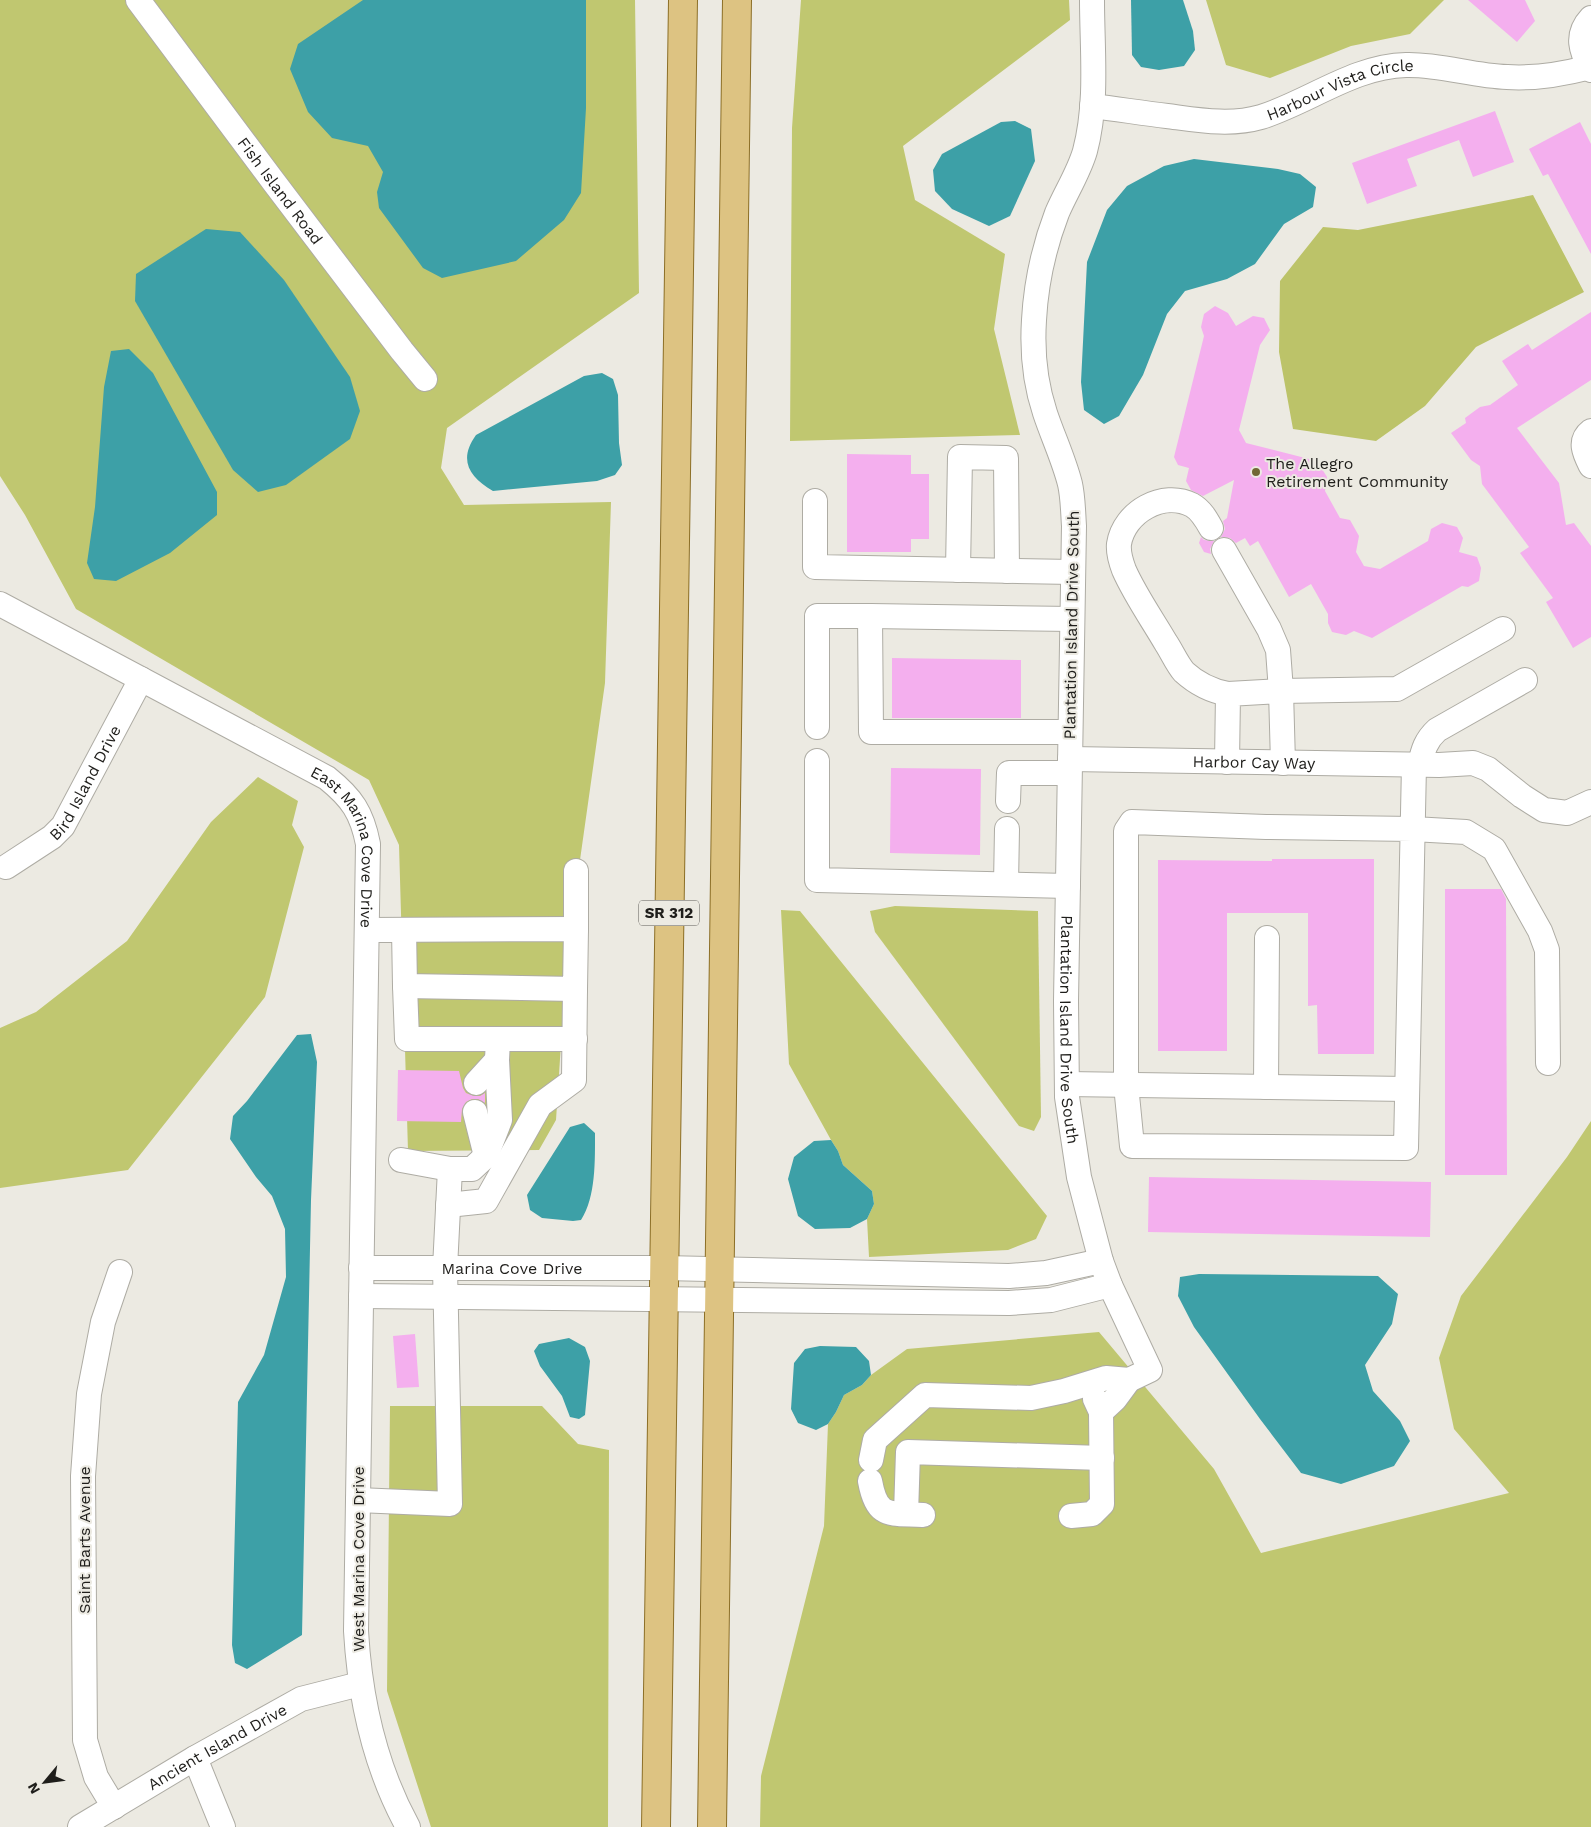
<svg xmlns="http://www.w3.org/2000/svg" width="1591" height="1827" viewBox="0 0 1591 1827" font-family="'Work Sans',sans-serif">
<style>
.green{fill:#c0c770}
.forest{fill:#bcc369}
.water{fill:#3da0a7}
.building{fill:#f4afee}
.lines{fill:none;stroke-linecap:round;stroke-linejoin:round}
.minor-casing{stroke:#aeaca4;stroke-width:26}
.major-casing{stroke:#8c6f27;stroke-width:30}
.minor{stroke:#fff;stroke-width:24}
.major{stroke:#ddc382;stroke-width:28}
.poi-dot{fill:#716834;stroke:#eceae2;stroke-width:2}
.labels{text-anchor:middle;stroke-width:4;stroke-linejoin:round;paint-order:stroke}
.shield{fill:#eceae2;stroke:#5c5b57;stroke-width:1}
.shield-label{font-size:15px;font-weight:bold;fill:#1f1e1b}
.street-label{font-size:16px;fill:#1f1e1b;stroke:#eceae2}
.poi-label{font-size:16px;fill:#1f1e1b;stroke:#eceae2;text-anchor:start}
</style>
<rect width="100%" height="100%" fill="#eceae2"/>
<g class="green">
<path d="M0,0H635L639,293L447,428L441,468L464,505L611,502L605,683L567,952L556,1120L539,1150L408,1151L399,845L369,780L76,609L25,515L0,476Z"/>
<path d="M801,0H1069L1070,20L903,146L915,200L1005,254L994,329L1020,435L790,441L792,128Z"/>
<path d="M1206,0H1444L1410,34L1351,46L1270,78L1226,65Z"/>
<path d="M258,777L298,801L292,825L304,847L265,997L128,1170L0,1188V1028L36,1012L127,941L211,822Z"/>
<path d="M895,906L1038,911L1041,1117L1034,1131L1019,1126L875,932L870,911Z"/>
<path d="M781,910L800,911L1047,1216L1036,1239L1008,1250L869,1257L867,1219L874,1204L872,1191L843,1165L838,1151L831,1140L789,1064Z"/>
<path d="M1591,1121V1827H760L761,1776L824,1526L828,1424L836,1412L844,1395L862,1385L871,1375L907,1349L1099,1332L1214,1469L1261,1553L1509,1493L1454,1429L1439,1358L1461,1296L1567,1157Z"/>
<path d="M390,1406H542L578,1444L609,1450L608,1827H431L387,1691Z"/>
</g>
<path class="forest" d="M1533,195L1584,292L1476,347L1425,406L1376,441L1293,429L1279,352L1280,281L1323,227L1358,230Z"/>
<g class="water">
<path d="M363,0H586V108L581,193L564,220L516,261L442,278L423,268L379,208L377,192L383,172L368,146L332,138L308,112L290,69L298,44Z"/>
<path d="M1131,0H1183L1193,31L1195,50L1184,66L1159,70L1141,67L1132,55Z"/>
<path d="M1015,121L1031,129L1035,161L1010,216L989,226L952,209L935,191L933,170L942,154L1001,122Z"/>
<path d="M1194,159L1278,169L1300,174L1316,187L1313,207L1284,224L1255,264L1227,279L1185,291L1167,314L1143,375L1119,416L1104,424L1084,410L1081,382L1087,262L1107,210L1127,186L1164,166Z"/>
<path d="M206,229L240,232L284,280L350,377L360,411L350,439L286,485L258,492L233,470L135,301L136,274Z"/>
<path d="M129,349L153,373L217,492V515L170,553L116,581L94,579L87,563L95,507L104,387L111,351Z"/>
<path d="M602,373L613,379L618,395L619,443L622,465L615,475L597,481L493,491C469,477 458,460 476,435L584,376Z"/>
<path d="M311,1034L317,1062L311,1200L302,1635L247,1669L235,1663L232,1645L238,1402L264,1355L286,1277L285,1229L272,1196L256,1177L230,1139L233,1116L247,1101L297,1035Z"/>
<path d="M584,1123L595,1133C595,1160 596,1197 581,1220L573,1221L542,1218L530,1210L527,1195L570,1127Z"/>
<path d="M831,1140L838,1151L843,1165L872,1191L874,1204L867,1219L850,1228L815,1229L798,1216L788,1179L794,1157L814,1141Z"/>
<path d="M1199,1274L1378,1276L1398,1294L1392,1324L1365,1365L1373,1391L1400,1421L1410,1441L1394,1466L1341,1484L1301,1473L1260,1419L1194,1327L1178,1296L1180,1277Z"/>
<path d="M569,1338L585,1347L590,1361L585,1415L579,1419L570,1417L562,1396L540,1366L534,1351L539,1344Z"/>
<path d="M820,1346L856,1347L869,1361L871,1375L862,1385L844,1395L836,1412L828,1424L816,1430L798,1423L791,1409L794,1363L805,1349Z"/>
</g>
<g class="building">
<path d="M1468,0H1525L1535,21L1517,42Z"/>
<path d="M1495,111L1514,162L1473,177L1459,140L1407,159L1417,186L1367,204L1352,163Z"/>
<path d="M1580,122L1591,144V254L1548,174L1543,176L1529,149Z"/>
<path d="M1215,306L1228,313L1236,326L1253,316L1264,318L1270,330L1260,345L1239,430L1246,443L1317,461L1327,477L1325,491L1340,518L1350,520L1359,536L1356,552L1364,566L1380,569L1428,541L1431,529L1442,523L1457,527L1463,538L1459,552L1477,557L1481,568L1479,581L1468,587L1462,586L1372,638L1354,631L1346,635L1332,632L1328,623V614L1311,584L1289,597L1258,541L1250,546L1245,538L1236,543L1230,538L1221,537L1225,529L1223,521L1227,518L1234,480L1203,496L1191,490L1186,481L1189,468L1178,465L1174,457L1204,336L1201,327L1204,314Z"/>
<path d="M1591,312V380L1517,428L1559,483L1566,525L1574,523L1591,546V637L1573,648L1546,602L1553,598L1520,553L1529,547L1482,484L1480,466L1471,460L1451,433L1466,423L1465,418L1480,407L1490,405L1518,385L1502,361L1528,344L1532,350Z"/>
<path d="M847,454L911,455V474H929V539H911V552H847Z"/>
<path d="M1201,537L1204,540L1214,541L1210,549L1211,554L1204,552L1199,543Z"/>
<path d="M892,658L1021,660V718H892Z"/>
<path d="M891,768L981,769L980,855L890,853Z"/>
<path d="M1272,859H1374V1054H1318L1317,1005L1308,1006V913H1227V1051H1158V860L1272,861Z"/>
<path d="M1445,889H1501L1506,899L1507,1175H1445Z"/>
<path d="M398,1070L459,1071L463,1088L466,1093L474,1096H480L485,1093V1103L478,1099H472L466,1102L462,1109L461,1122L397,1121Z"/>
<path d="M1149,1177L1431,1182L1430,1237L1148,1232Z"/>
<path d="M415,1334L419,1387L397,1388L393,1336Z"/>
</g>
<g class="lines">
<g class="minor-casing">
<g id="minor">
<path id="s1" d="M138,0L273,181L402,351L425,379"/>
<path id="s2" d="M1092,0C1092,50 1098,102 1085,151C1079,172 1066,192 1057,213C1044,247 1036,283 1034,320C1032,351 1035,383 1045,413C1053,437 1064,460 1070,484C1073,497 1073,512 1074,526L1066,1001L1067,1097L1079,1177L1101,1261L1110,1285L1150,1370L1129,1380L1115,1399L1101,1412"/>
<path d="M1591,18C1575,35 1581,51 1591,70"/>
<path id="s3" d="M1092,106C1117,109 1142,113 1167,116C1198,120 1230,126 1261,117C1309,102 1354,66 1406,65C1440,64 1473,76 1507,77C1535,79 1563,74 1590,67"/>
<path d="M1591,431C1578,441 1585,454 1591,466"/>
<path d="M815,501V567L1073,572"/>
<path d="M1211,528C1206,519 1201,510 1192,505C1163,490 1124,512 1119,544C1118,553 1121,562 1124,570C1135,595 1152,619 1166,643C1172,652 1177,664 1184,672C1196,683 1212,691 1228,694"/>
<path d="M1224,550L1269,629L1278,650L1281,691L1397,689L1503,629"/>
<path d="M958,570L960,457L1006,458L1007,571"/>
<path id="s4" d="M0,604L327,778C352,798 362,813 368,844L356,1631C360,1699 375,1767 408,1827"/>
<path d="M870,616L1072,619"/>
<path d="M817,727V616H870L871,732H1070"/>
<path id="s5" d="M1070,759L1439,765L1473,763L1488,769L1522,796L1544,810L1567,813L1591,802"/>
<path d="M817,761V880L1068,886"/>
<path d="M1227,762L1228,694L1281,691L1283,763"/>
<path d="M1420,764C1423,750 1426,740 1437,730L1525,680"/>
<path d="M1414,765C1411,892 1409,1020 1406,1148L1132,1146L1126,1085V831L1132,822L1266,827L1413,829L1466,832L1494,849L1540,931L1547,950L1548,1063"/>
<path d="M1008,801L1009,773H1069"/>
<path id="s6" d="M6,867L52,837L63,826L141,679"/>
<path d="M576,871V929"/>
<path d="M1006,884L1007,829"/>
<path d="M367,930L576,929L575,989L405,986L404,930"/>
<path d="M405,986L407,1039H575"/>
<path d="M476,1083L497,1060"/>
<path d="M1067,1084L1407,1089"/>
<path d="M1266,1087L1267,938"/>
<path d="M475,1112L486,1156"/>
<path d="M401,1160L450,1169H472L486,1156L500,1120L497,1060L498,1039"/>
<path d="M448,1205L486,1201L540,1105L574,1080L575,989"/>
<path id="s7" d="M361,1268H664L1009,1276L1046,1273L1101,1261"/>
<path d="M361,1296L1009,1303L1051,1300L1110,1285"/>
<path d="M871,1460L875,1440L925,1395L1031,1398L1064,1391L1106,1378L1129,1380"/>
<path d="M870,1481C877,1519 889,1513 923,1515"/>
<path d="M358,1500L450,1504L445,1268L450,1169"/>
<path d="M906,1514L908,1452L1102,1458"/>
<path d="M1071,1516L1092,1514L1102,1504L1101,1412L1095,1399"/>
<path d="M195,1758L223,1827"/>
<path d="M114,1807L96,1777L85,1740L83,1476L89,1394L103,1322L120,1272"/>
<path id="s8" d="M80,1827L195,1758L301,1699L360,1684"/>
</g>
</g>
<g class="major-casing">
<g id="major">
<path d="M656,1827L683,0"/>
<path d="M712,1827L737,0"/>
</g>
</g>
<use href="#minor" class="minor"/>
<use href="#major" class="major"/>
</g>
<circle class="poi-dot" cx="1256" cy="472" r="5"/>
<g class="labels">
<rect class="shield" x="639" y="900.5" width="60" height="25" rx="4"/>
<g class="shield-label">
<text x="669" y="918">SR 312</text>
</g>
<g class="street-label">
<text dy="6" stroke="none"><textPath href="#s3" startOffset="255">Harbour Vista Circle</textPath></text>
<text dy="6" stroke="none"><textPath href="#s1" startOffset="238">Fish Island Road</textPath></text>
<text transform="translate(1071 625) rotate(-89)" y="6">Plantation Island Drive South</text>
<text dy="6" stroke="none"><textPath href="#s5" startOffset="184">Harbor Cay Way</textPath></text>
<text dy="6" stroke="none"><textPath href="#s6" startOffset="119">Bird Island Drive</textPath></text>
<text dy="6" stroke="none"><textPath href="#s4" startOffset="444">East Marina Cove Drive</textPath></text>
<text dy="6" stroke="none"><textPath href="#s2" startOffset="1045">Plantation Island Drive South</textPath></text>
<text dy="6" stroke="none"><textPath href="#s7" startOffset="151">Marina Cove Drive</textPath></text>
<text transform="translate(84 1540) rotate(-90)" y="6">Saint Barts Avenue</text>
<text transform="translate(358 1559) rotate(-90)" y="6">West Marina Cove Drive</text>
<text dy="6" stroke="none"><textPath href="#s8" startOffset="159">Ancient Island Drive</textPath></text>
</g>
<g class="poi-label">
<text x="1266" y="469">The Allegro<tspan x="1266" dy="18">Retirement Community</tspan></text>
</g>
</g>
<g transform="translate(45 1782) rotate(241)" stroke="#eceae2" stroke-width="4" paint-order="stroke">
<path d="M0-4L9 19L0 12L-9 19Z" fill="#1f1e1b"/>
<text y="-8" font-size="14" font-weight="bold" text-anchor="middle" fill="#1f1e1b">N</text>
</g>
</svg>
